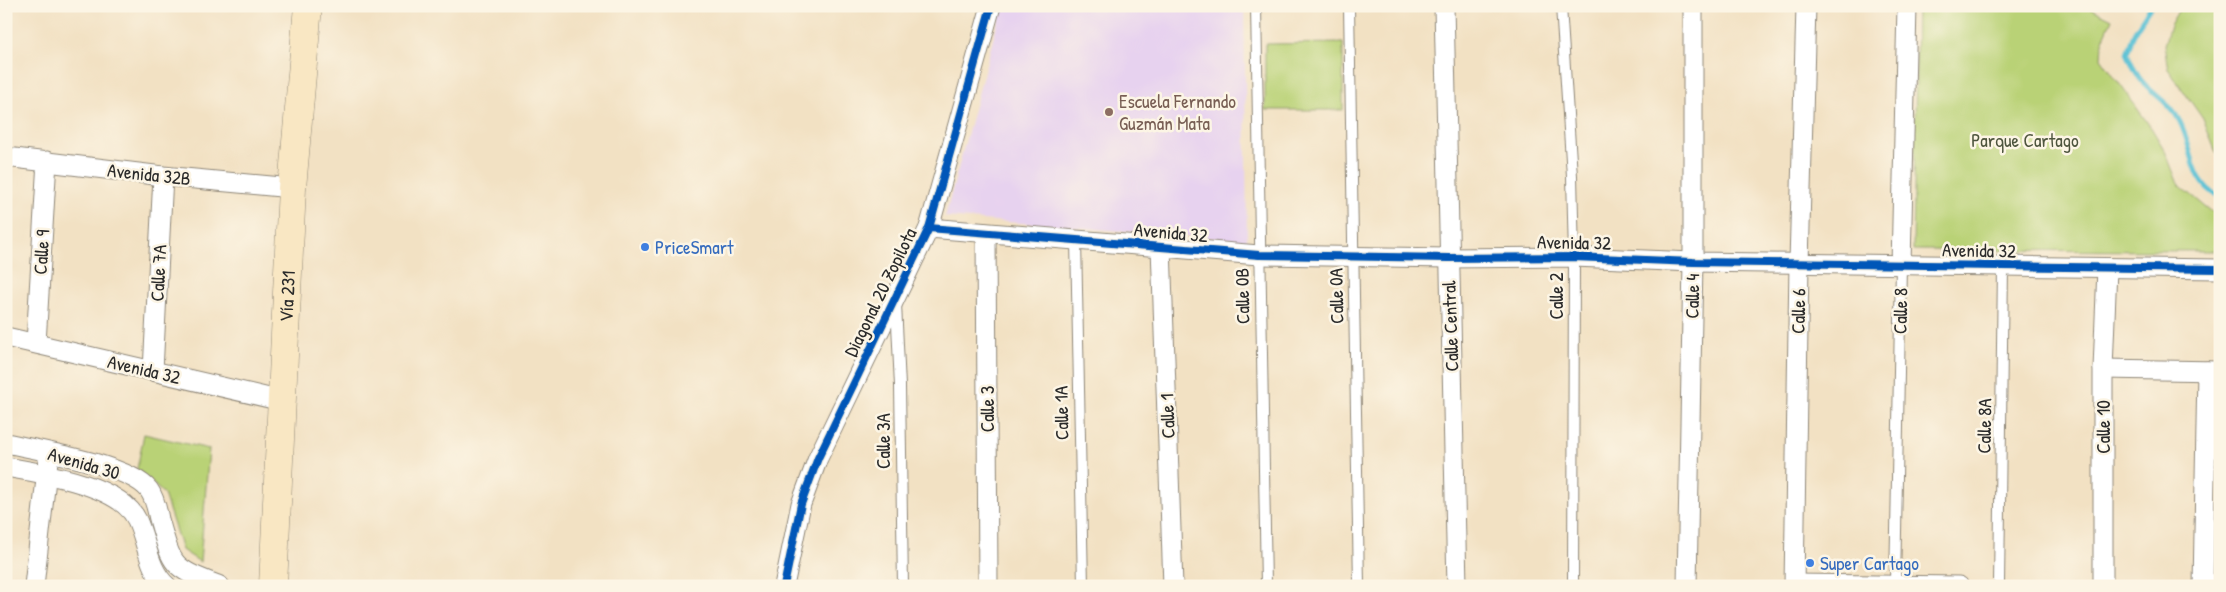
<svg xmlns="http://www.w3.org/2000/svg" width="2226" height="592" viewBox="0 0 2226 592" font-family="'Patrick Hand',sans-serif">
<style>
.built{fill:#e7d2ef}
.green{fill:#b9d276;stroke:#727e50}
.lines{fill:none;stroke-linecap:round;stroke-linejoin:round}
.stream{stroke:#57c0d4;stroke-width:5}
.lane-casing{stroke:#8e8677;stroke-width:12}
.street-casing{stroke:#8e8677;stroke-width:21}
.secondary-casing{stroke:#8e8677;stroke-width:29}
.lane{stroke:#fff;stroke-width:10}
.street{stroke:#fff;stroke-width:19}
.secondary{stroke:#f9e7c3;stroke-width:28}
.cycleway-casing{stroke:#fcf5e5;stroke-width:11}
.cycleway{stroke:#0057b8;stroke-width:8}
.education-dot{fill:#8d6e63;stroke:#fcf5e5;stroke-width:2}
.shop-dot{fill:#3f7fe0;stroke:#fcf5e5;stroke-width:2}
.labels{text-anchor:middle;stroke-width:5;stroke-linejoin:round;paint-order:stroke}
.education-label{font-size:19px;fill:#785e54;stroke:#fcf5e5;text-anchor:start}
.park-label{font-size:19px;fill:#4e553e;stroke:#fcf5e5}
.street-label{font-size:19px;fill:#2b2b2b;stroke:#fcf5e5}
.shop-label{font-size:19px;fill:#366cbe;stroke:#fcf5e5;text-anchor:start}
</style>
<rect width="100%" height="100%" fill="#fcf5e5"/>
<filter id="ink" filterUnits="userSpaceOnUse"><feTurbulence type="fractalNoise" baseFrequency=".02" numOctaves="2"/><feDisplacementMap in="SourceGraphic" scale="10" xChannelSelector="R" yChannelSelector="G"/><feConvolveMatrix kernelMatrix="1 2 1 2 8 2 1 2 1" color-interpolation-filters="sRGB"/></filter>
<filter id="wash" filterUnits="userSpaceOnUse"><feTurbulence type="fractalNoise" baseFrequency=".0096" numOctaves="4" result="noise"/><feDisplacementMap in="SourceGraphic" scale="20" xChannelSelector="R" yChannelSelector="G"/><feGaussianBlur stdDeviation="1.12" result="paint"/><feColorMatrix in="noise" values="0 0 0 0 0 0 0 0 0 0 0 0 0 0 0 0 0 1.4 0 .05"/><feComposite in="paint" operator="in"/></filter>
<g filter="url(#wash)">
<rect width="100%" height="100%" fill="#f2e1c3"/>
<path class="built" d="M1002,6H1244L1247,241L945,217Z"/>
<g class="green">
<path d="M1917,6H2086L2112,19L2102,42L2101,58L2152,129L2165,151L2178,184L2211,211L2220,215V251L1913,250Z"/>
<path d="M2181,6H2220V157L2216,153L2203,119L2168,69L2164,45L2170,25Z"/>
<path d="M1343,43V110H1265V44Z"/>
<path d="M144,434L209,449L200,562L182,550L164,494L137,469Z"/>
</g>
<g class="lines">
<path class="stream" d="M2151,6L2135,31L2127,53C2131,61 2135,73 2141,80C2153,95 2171,103 2180,122C2193,147 2190,183 2220,197"/>
</g>
</g>
<g filter="url(#ink)">
<g class="lines">
<g class="lane-casing">
<g id="lane">
<path d="M1256,6L1266,586"/>
<path d="M1349,6L1359,586"/>
<path d="M1561,6L1572,176L1574,257L1573,586"/>
<path d="M1076,240L1083,586"/>
<path d="M896,304L900,386L903,586"/>
<path d="M1895,585L1901,265"/>
<path d="M1999,586L2003,266"/>
</g>
</g>
<g class="street-casing">
<g id="street">
<path d="M1444,6L1457,586"/>
<path d="M6,157L163,176L292,188"/>
<path d="M929,228L1259,255L1448,258L1574,257L1693,262L2220,269"/>
<path d="M986,233L988,586"/>
<path d="M1161,247L1173,586"/>
<path d="M1901,265L1907,6"/>
<path d="M6,337L282,401"/>
<path d="M36,343L47,161"/>
<path d="M2103,369L2219,371"/>
<path d="M153,371L163,176"/>
<path d="M6,443C38,450 130,465 149,490C155,498 157,510 159,519C173,569 172,567 220,586"/>
<path d="M6,467C42,473 121,485 137,520C147,541 148,570 167,586"/>
<path d="M1794,584L1959,586"/>
<path d="M34,586L48,461"/>
<path d="M784,586L801,504L818,458L929,228L991,6"/>
<path d="M1687,586L1693,262V6"/>
<path d="M1794,586L1799,263L1806,6"/>
<path d="M2103,586V369L2107,268"/>
<path d="M2203,586L2207,371"/>
<path d="M2212,586L2220,581"/>
</g>
</g>
<g class="secondary-casing">
<g id="secondary">
<path id="s1" d="M273,586L292,188L308,6"/>
</g>
</g>
<use href="#lane" class="lane"/>
<use href="#street" class="street"/>
<use href="#secondary" class="secondary"/>
<g class="cycleway-casing">
<g id="cycleway">
<path d="M929,228L1259,255L1448,258L1574,257L1693,262L2220,269"/>
<path d="M784,586L801,504L818,458L929,228L991,6"/>
</g>
</g>
<use href="#cycleway" class="cycleway"/>
</g>
</g>
<circle class="education-dot" cx="1109" cy="112" r="5"/>
<g class="shop-dot">
<circle cx="645" cy="247" r="5"/>
<circle cx="1810" cy="563" r="5"/>
</g>
<g class="labels">
<g class="education-label">
<text x="1119" y="108">Escuela Fernando<tspan x="1119" dy="22">Guzmán Mata</tspan></text>
</g>
<g class="park-label">
<text x="2025" y="147">Parque Cartago</text>
</g>
<g class="street-label">
<text transform="translate(149 174) rotate(6)" y="7">Avenida 32B</text>
<text transform="translate(1171 232) rotate(5)" y="7">Avenida 32</text>
<text transform="translate(1574 242) rotate(1)" y="7">Avenida 32</text>
<text transform="translate(1979 250) rotate(1)" y="7">Avenida 32</text>
<text transform="translate(41 252) rotate(-86)" y="7">Calle 9</text>
<text transform="translate(158 273) rotate(-87)" y="7">Calle 7A</text>
<text transform="translate(880 292) rotate(-64)" y="7">Diagonal 20 Zopilota</text>
<text dy="7" stroke="none"><textPath href="#s1" startOffset="290">Vía 231</textPath></text>
<text transform="translate(1242 296) rotate(-91)" y="7">Calle 0B</text>
<text transform="translate(1336 296) rotate(-91)" y="7">Calle 0A</text>
<text transform="translate(1556 296) rotate(-90)" y="7">Calle 2</text>
<text transform="translate(1692 296) rotate(-89)" y="7">Calle 4</text>
<text transform="translate(1798 311) rotate(-89)" y="7">Calle 6</text>
<text transform="translate(1900 311) rotate(-89)" y="7">Calle 8</text>
<text transform="translate(1450 326) rotate(-92)" y="7">Calle Central</text>
<text transform="translate(144 369) rotate(13)" y="7">Avenida 32</text>
<text transform="translate(987 409) rotate(-90)" y="7">Calle 3</text>
<text transform="translate(1061 413) rotate(-91)" y="7">Calle 1A</text>
<text transform="translate(1167 416) rotate(-92)" y="7">Calle 1</text>
<text transform="translate(1984 426) rotate(-89)" y="7">Calle 8A</text>
<text transform="translate(2103 427) rotate(-90)" y="7">Calle 10</text>
<text transform="translate(883 441) rotate(-90)" y="7">Calle 3A</text>
<text transform="translate(84 463) rotate(16)" y="7">Avenida 30</text>
</g>
<g class="shop-label">
<text x="655" y="254">PriceSmart</text>
<text x="1820" y="570">Super Cartago</text>
</g>
</g>
<rect width="2226" height="592" fill="none" stroke="#fcf5e5" stroke-width="25"/>
</svg>
